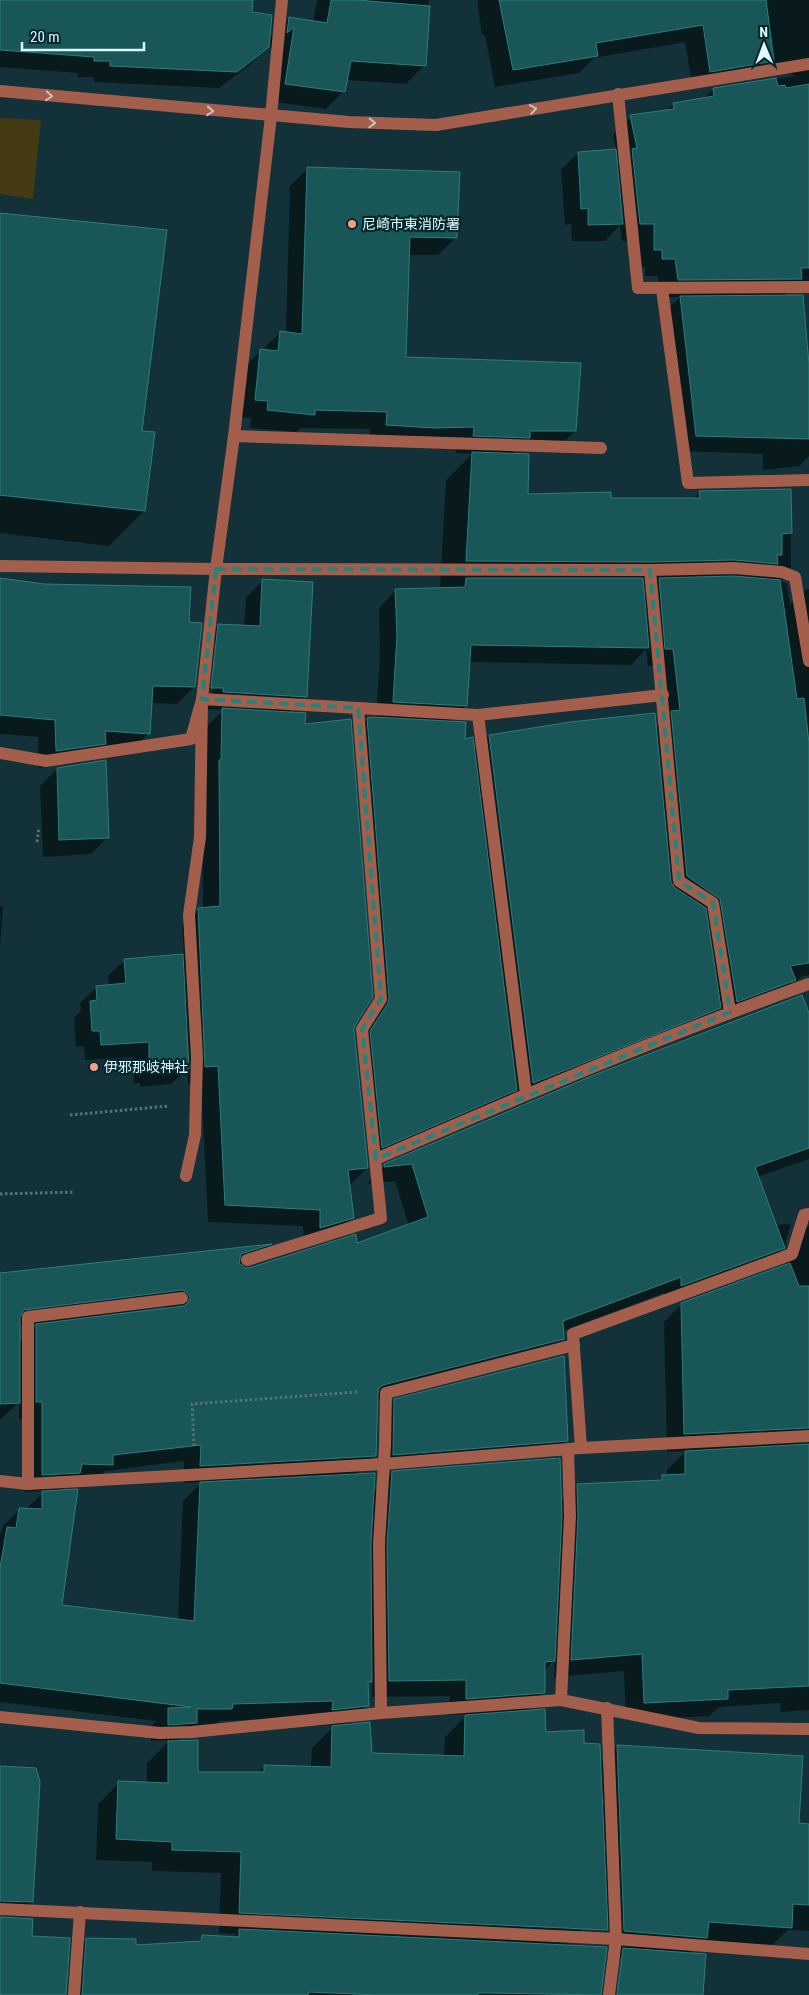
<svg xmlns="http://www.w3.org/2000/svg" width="809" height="1995" viewBox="0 0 809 1995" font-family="'Roboto Condensed','Noto Sans JP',sans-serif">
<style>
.green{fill:#443a13}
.shadow{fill:#0007;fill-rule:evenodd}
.building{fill:#185657;stroke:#2d7e7e}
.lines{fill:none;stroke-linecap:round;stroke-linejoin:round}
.path{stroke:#557279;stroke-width:3;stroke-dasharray:2.5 2.5;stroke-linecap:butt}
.street{stroke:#a45e4c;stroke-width:12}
.oneway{stroke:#cac2c0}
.marked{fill:none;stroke:#24837c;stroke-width:4;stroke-dasharray:10 6;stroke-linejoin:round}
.poi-dot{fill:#f49e87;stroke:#07272e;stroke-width:2}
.labels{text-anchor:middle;stroke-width:4.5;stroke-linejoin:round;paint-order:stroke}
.poi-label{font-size:14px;fill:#def8ff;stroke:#07272e;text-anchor:start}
</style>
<rect width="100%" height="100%" fill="#123138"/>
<path class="green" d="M0,118L41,120L33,199L0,194Z"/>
<g class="shadow">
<path d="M0,0H252L251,13L269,38L289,18L313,22L317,0H429L424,66L406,84L346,80L344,91L326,109L268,101L278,43L270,49V44L252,63L219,88L94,82V77H78V73L0,67Z"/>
<path d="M477,0H809V287L793,286L783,297L802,296L809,363V456L799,466L763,470V454L680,451L664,313L680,297H660L658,276H645V267H637V241H622L620,225L605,241H572L571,224L565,225L561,170L578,153L616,166L619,163L613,135L631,117L666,111L674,104L703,99L714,89L795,76L789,73L693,89L685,42L594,58L579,73L495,87L485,35H482Z"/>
<path d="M308,168L456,237L438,255H408L405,358L575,431L557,449L518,448L511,454L527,495L610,500L693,499L700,492L790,491L791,567L778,580L787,584L790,605L806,589H809V975L802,976L798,980H794L776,998L719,1019L717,1010L704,1023L518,1097L517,1089L503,1102L370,1159L359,1044L377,1012L355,731L367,719L376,720L380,653L379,608L396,590L440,589L446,480L472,454L456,453L457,444L369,442L370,429L301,428L296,432L250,428L251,418L238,417L243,368L280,333H286L290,186ZM642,587H651L643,596ZM646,649L648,666H655L662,722L655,728L489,736L473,752L449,723L466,706L469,662L631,665Z"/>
<path d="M0,214L141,433L144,511L109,546L0,533V496L116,509V507L0,493Z"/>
<path d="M0,580L188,623L194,687L177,704L151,703L149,733L131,751L87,761L39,768L38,737L0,734Z"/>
<path d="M263,580L305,696L288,713L304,725L354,1024L353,1030L367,1168L350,1185L353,1217L336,1235L304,1245L303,1226L208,1222L201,1083L188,1084V1068L171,1084L141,1087L140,1083H134L133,1057L85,1060L84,1046L76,1047L74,1018L81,1011L80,1003L97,987L109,986L108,976L125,960L184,955L182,925L199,908H203L202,779L206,727L223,710L206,709L195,704L202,642L219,625L244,626L246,598ZM215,641H218L212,694H209Z"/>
<path d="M57,769L108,837L91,854L43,857L40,786Z"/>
<path d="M0,906H3L0,947Z"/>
<path d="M809,1017V1159L757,1177L775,1225L791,1224L784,1247L767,1265L664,1302V1293L562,1331V1339L545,1356L376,1400L375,1456L356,1475L373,1492L392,1473L560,1502L578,1485L657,1482L662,1477L667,1476V1470L686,1451L667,1452L664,1322L682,1304L785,1266L793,1241L809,1225V1710L781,1712L780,1703L719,1707L709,1716L626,1720L624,1671L554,1677L555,1659L544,1671V1692L524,1712L545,1734L582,1744L600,1764L617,1746L798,1824L809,1825V1931L788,1930L765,1952L696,1947L690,1954L701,1995H623L632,1959L616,1958L618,1931L598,1930L597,1912L566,1946L582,1947L579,1995H70L73,1953L87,1939L134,1947L196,1943L202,1937L232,1938L236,1934L219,1933L221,1873L152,1871V1862L96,1860L98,1804L119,1783L147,1784V1763L170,1740L151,1741V1726L156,1721L0,1702V1535L3,1526L20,1509H26L45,1491L25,1492V1419H19V1402L0,1420V1295L42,1270L269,1245L253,1261L240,1265L244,1269H249L356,1245L409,1226L395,1181L367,1184L384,1166ZM163,1307L169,1309L79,1320L78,1318ZM39,1323L19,1343V1326ZM184,1461V1483L202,1482L183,1501L178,1621L61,1606L60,1492L71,1481H95L105,1471ZM372,1680V1697L450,1696L449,1715L468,1714L445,1737L444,1757L371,1755L333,1727L312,1748L311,1768L264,1766L258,1773H197L177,1742L193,1726H214L219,1721L316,1717V1726L351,1723L368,1706L367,1686Z"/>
<path d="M395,1400L567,1440L558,1449L384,1463L386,1409Z"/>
<path d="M0,1768L32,1902L19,1916L0,1915Z"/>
</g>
<g class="building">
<path d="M0,0H253L252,12L272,15L269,47L237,72L110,66V61H94V57L0,50Z"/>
<path d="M331,0H357L430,6L426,66L351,61L345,92L285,84L294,27L287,33L289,17L327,23Z"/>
<path d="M499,0H766L774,61L710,72L703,25L596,43L598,56L513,70Z"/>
<path d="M776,78L778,86L785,85L786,88L809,84V268H801L802,279L678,280L675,259H662V250H654V224H640L632,149L637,148L630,115L674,109L673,103L714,96L713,88Z"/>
<path d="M616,149L623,224L588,225V208L581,209L578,152Z"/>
<path d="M307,167L460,172L457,238L410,237L406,357L581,363L576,431H530V438L473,436L474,427L435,428L386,425L387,412L315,410V415L267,410L268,401L255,400L260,349L278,351L280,331L302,334Z"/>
<path d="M0,213L167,230L142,431L155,432L145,511L0,495Z"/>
<path d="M803,295L809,364V439L696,436L680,296Z"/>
<path d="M472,452L529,454L528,494L611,492V498H700L699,491L791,489L792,533L782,534V555H777L778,564L734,560L650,562L466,561Z"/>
<path d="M734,576L780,580L797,699L804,698L809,743V963L790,966L796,980L737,1002L720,899L687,876L671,711L680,710L673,649H665L659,578Z"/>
<path d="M0,578L44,584L191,587L189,622L202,623L195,687L153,686L150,734L105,731L106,744L56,751L55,720L0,715Z"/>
<path d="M466,578H643L649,648L471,645L467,706L393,702L397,635L395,589L465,587Z"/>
<path d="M262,579L313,582L307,697L223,692V688H211L218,624L260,626Z"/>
<path d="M222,708L306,713L305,724L351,719L373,997L355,1025L354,1030L368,1168L348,1170L354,1218L320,1228V1210L225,1205L218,1066L205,1067L198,908L220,906L219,760H221Z"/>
<path d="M655,713L671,882L675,888L706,908L721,1008L533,1083L489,735L570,722Z"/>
<path d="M374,717L466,722L465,739L473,737L517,1090L382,1148L370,1031L388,1003L389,998L367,718Z"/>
<path d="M106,760L109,838L59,840L57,768Z"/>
<path d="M183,954L189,1069L156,1071V1068H149V1042L101,1045L100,1031H92L90,1001L97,1000L96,986L126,983L124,959Z"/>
<path d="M802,995L809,1013V1148L755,1167L785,1248L681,1286V1277L563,1321L564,1339L383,1385L379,1388L378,1393L376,1456L200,1466L201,1445L113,1455V1465L82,1464L80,1473L42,1475V1402H36V1324L183,1306L187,1304L190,1298L188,1293L182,1290L24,1310L20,1317V1403L0,1404V1273L272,1244L241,1254L239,1263L245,1268H249L356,1234L357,1243L428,1217L412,1164L384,1167V1164L594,1075Z"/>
<path d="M790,1263L799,1286H809V1428L684,1434L681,1303Z"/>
<path d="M564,1356L568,1441L393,1455L394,1399Z"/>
<path d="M809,1444V1686L728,1690V1699L644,1703L642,1654L571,1660L578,1516L577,1484L662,1480V1475L685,1474V1451Z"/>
<path d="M560,1458L562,1516L555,1661L545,1662V1693L466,1699V1680L389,1681L387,1544L392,1471Z"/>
<path d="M375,1473L371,1544L372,1682H368L369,1706L332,1710L333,1701L233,1704L232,1709H197V1723L168,1725V1708L191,1707L0,1683V1568L7,1527L16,1528L19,1508L42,1509V1491L78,1489L62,1605L194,1621L200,1482Z"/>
<path d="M545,1709L546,1732L584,1730V1743L600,1744L608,1930L239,1913L241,1852L172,1850V1842L116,1839L118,1781L168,1783V1741L198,1740V1772H264V1765L331,1767L332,1726L370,1722L372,1753L464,1756L465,1715Z"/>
<path d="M617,1745L803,1756L799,1823L809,1824V1905L793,1904L792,1928L709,1922L707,1938L624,1931Z"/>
<path d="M0,1766L36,1768L40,1782L33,1902L0,1901Z"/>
<path d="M0,1917L33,1919L32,1936L70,1938L66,1995H0Z"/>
<path d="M239,1929L607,1947L601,1995L489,1993H478V1995H378L309,1992L308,1995H82L86,1938L136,1939V1945L201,1941L202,1935L239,1937Z"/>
<path d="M623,1948L706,1954L703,1995H617Z"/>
</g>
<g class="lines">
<g class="path">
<path d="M37,842L39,827"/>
<path d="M70,1115L169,1106"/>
<path d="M0,1194L75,1192"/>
<path d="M194,1446L192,1404L358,1392"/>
</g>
<g class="street">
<path d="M0,91L349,122L436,125L809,64"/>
<path d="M618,94L638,288L809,287"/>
<path d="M662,289L688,483L809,480"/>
<path d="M234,436L601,448"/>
<path d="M0,566L216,569L650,570L734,568L782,572L795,577L809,661"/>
<path d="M650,570L679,881L713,903L730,1012"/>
<path d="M478,715L526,1094"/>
<path d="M0,753L46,761L191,739L202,699L216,569L234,436L271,116L282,0"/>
<path d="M376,1159C519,1097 662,1036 809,984"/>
<path d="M186,1176L195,1135L197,1057L189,915L200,837L202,699L478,715L663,695"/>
<path d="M247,1260L381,1218L362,1029L381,999L358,708"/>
<path d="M581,1448L573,1334L792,1254L804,1215L809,1214"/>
<path d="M0,1481L28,1484L383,1464L581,1448L809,1436"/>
<path d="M28,1484V1317L182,1298"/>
<path d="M561,1700L570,1516L568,1450"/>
<path d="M607,1708L616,1939L609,1995"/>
<path d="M381,1713L379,1544L385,1446L386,1393L574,1345"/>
<path d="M0,1717L160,1733L192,1732L381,1713L561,1700L699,1728L809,1729"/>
<path d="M0,1909L616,1939L809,1954"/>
<path d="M74,1995L80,1912"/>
</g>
</g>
<defs><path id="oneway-chevron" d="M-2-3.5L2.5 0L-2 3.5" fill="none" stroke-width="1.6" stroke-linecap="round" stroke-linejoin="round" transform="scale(1.25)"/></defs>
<g class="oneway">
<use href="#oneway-chevron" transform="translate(49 96) rotate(5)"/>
<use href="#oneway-chevron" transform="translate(533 109) rotate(-10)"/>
<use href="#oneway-chevron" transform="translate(210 111) rotate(5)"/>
<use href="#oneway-chevron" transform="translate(372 123) rotate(2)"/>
</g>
<path class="marked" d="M216,569L650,570L679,881L713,903L730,1012L376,1159L362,1029L381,999L358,708L202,699Z"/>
<g class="poi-dot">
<circle cx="352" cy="224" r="5"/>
<circle cx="94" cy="1067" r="5"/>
</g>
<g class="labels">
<g class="poi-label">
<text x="362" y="229">尼崎市東消防署</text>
<text x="104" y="1072">伊邪那岐神社</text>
</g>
</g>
<g transform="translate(764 45) rotate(359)" stroke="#07272e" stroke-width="4" paint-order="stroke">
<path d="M0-4L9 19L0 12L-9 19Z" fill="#def8ff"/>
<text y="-8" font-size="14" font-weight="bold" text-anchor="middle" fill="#def8ff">N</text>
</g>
<path d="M22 42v8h122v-8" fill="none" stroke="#def8ff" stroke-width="2.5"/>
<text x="30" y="42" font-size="15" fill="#def8ff" stroke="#07272e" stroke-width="4" paint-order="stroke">20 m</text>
</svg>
